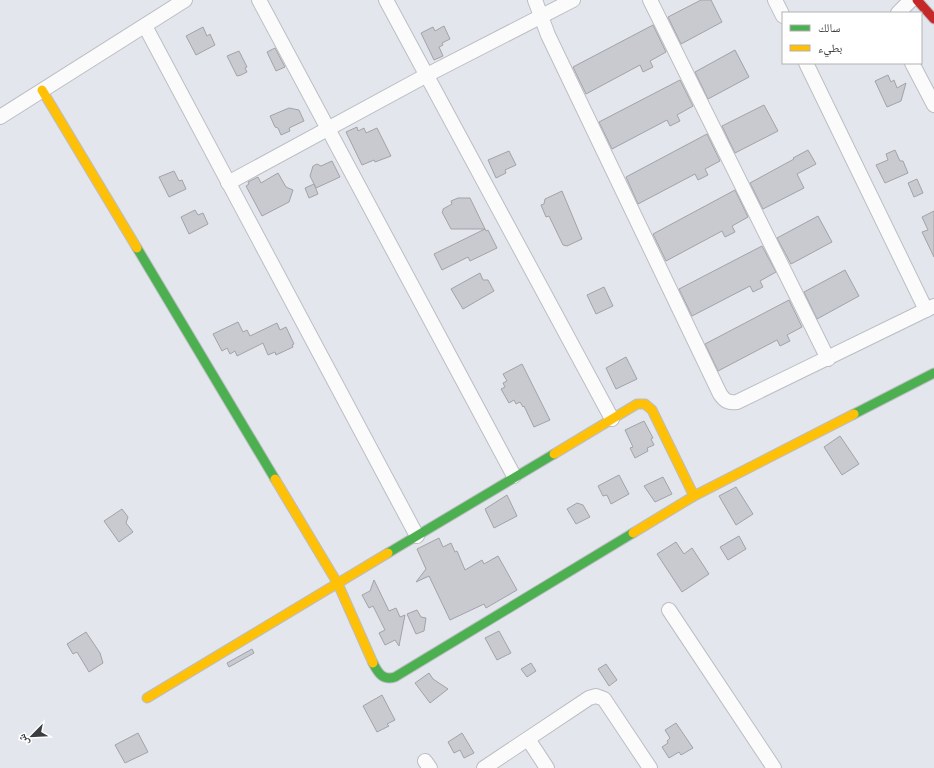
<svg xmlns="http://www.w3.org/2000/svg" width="934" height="768" viewBox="0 0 934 768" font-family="'IBM Plex Serif','Noto Naskh Arabic',serif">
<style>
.building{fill:#c8cacf;stroke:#a2a3a8}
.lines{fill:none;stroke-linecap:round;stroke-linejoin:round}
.street-casing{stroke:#bbbec3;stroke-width:16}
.fast-casing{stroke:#bbbec3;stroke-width:11}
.slow-casing{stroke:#bbbec3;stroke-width:11}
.jam-casing{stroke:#bbbec3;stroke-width:11}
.street{stroke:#fbfbfc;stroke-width:14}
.fast{stroke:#4caf50;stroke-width:9}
.slow{stroke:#ffc107;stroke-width:9}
.jam{stroke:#c62828;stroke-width:9}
</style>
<rect width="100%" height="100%" fill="#e3e6ec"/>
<g class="building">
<path d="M701,0H711L722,22L681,44L668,17Z"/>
<path d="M653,25L666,52L650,61L653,67L643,72L640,65L586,94L573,67Z"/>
<path d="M444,26L450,39L442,43L443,45L439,47L443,56L434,60L421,33L433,27L435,31Z"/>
<path d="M203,27L207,36L210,34L215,45L196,55L186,36Z"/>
<path d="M275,48L285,67L276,71L267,52Z"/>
<path d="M735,50L749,77L708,99L695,72Z"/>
<path d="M239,51L247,67L245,68L247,72L241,75L237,76L227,56Z"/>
<path d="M888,75L891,82L894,80L897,88L906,83L901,101L887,107L875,81Z"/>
<path d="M680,80L693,106L677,115L680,121L670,126L667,120L612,149L599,122Z"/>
<path d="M764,105L778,131L735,153L722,126Z"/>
<path d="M289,108L299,110L304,121L289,128L290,131L281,135L278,128L275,127L270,116Z"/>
<path d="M357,127L358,131L364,128L366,133L377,128L391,156L375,162L374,160L362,165L346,132Z"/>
<path d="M707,134L720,161L705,169L708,175L698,180L695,174L638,204L626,177Z"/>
<path d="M808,150L816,164L797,174L804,188L763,209L750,183L794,159L793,158Z"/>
<path d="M895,150L900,161H903L908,173L885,183L876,165L888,160L886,154Z"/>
<path d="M509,151L516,165L505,170L506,173L496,178L488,160Z"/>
<path d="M332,161L340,177L316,188L310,176L313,166L317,164L321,166Z"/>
<path d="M174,171L179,181L182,180L186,189L169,197L159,177Z"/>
<path d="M278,173L286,187L293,190L289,202L262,216L246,186L249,184L248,182L258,177L261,183Z"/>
<path d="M917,179L923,193L914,197L908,183Z"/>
<path d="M314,184L318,194L309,198L305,188Z"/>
<path d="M735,190L748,217L732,226L735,232L725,237L722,231L666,261L653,234Z"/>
<path d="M562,191L582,239L567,246L563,245L549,216L546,217L541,205L544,204L545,199Z"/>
<path d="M458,198H470L485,229H451L442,212L443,211V209L452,204L451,201Z"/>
<path d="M195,210L198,215L203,213L208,224L189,234L181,217Z"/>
<path d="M934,211V257L922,232L928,230L922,217Z"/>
<path d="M818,216L832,242L791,264L777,238Z"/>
<path d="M485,229L486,231L488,230L497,248L470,261L468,257L442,270L434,254Z"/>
<path d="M762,246L776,272L760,281L763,287L753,292L750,286L692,316L679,289Z"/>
<path d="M845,270L859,296L817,319L804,292Z"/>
<path d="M480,273L483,280H488L494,291L463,309L451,289Z"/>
<path d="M604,287L613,306L596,314L587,295Z"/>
<path d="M789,300L802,327L787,335L790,341L780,346L777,340L718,371L705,344Z"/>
<path d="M238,322L243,332L247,330L250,336L277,323L280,330L286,327L294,344L292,345L293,347L276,355L275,352L268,355L263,343L237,356L235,351L230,354L227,348L222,351L213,334Z"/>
<path d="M626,357L637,379L616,389L606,368Z"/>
<path d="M522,364L550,420L534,427L524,406L523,407L520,402L516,404L514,400L509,403L501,389L505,387L503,383L507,381L503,374Z"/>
<path d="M644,421L653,438L651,439L654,445L647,448L648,451L635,458L630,448L633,447L625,430Z"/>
<path d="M840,436L859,464L842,475L824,447Z"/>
<path d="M619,475L629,494L611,504L607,495L603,496L598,486Z"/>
<path d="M663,477L672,494L655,502L644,486Z"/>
<path d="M736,487L753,514L736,525L719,496Z"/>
<path d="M507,495L517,516L494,528L485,509Z"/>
<path d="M577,503L583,505L590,517L576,524L567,509Z"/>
<path d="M122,509L128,517L126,523L133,532L119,542L104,521Z"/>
<path d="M739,536L746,549L728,560L720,547Z"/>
<path d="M439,538L443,547L451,543L455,552L457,551L465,570L482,560L484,564L498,556L517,590L486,608L484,604L450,620L429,576L416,582L426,569L417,549Z"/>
<path d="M676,542L684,554L692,548L709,574L682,592L657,554Z"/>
<path d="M374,580L389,611L396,608L400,617L405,615L399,646L395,640L385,645L379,633L385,630L373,606L369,608L362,595L370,591Z"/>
<path d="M417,610L421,617L426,618L424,631L416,634L407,614Z"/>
<path d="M499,631L511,653L497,660L485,638Z"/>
<path d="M86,632L100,653L103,663L89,672L77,652L73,654L67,644Z"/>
<path d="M252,649L254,653L229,667L227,663Z"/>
<path d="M531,663L536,671L527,677L521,669Z"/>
<path d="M606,664L617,680L609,686L598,669Z"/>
<path d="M429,673L433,679L448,689L430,703L415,683Z"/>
<path d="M382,695L395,720L387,724L389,726L377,732L363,706Z"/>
<path d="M676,723L693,748L681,755L679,752L669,758L662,747L668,743L667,741L670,738L665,730Z"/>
<path d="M138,733L148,752L125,763L115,745Z"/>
<path d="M462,733L474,753L464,758L460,750L454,753L448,742Z"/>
</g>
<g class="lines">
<g class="street-casing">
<g id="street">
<path d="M259,0L514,476"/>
<path d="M386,0L612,419"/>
<path d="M535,0L548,35L720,394C725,401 728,403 737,402L934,306"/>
<path d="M650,0L828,359"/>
<path d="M775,0L783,16"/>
<path d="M898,13L911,0"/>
<path d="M145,26L417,536"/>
<path d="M806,63L926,310"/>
<path d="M912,63L934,105"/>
<path d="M0,117L185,0"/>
<path d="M228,183L427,75L573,0"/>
<path d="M669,610L774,768"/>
<path d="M528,739L547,768"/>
<path d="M425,761L430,768"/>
<path d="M484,768L589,698L596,696L604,699L650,768"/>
</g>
</g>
<g class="fast-casing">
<g id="fast">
<path d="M137,248L275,479"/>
<path d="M854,414L934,373"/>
<path d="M388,553L554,454"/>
<path d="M373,663C378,673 383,681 395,677L633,533"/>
</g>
</g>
<g class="slow-casing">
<g id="slow">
<path d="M42,90L137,248"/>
<path d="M554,454L637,404H645L652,410L694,496"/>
<path d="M275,479L338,584L373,663"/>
<path d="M633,533L694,496L854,414"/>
<path d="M147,698L388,553"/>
</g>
</g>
<g class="jam-casing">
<path id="jam" d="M917,0L934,19"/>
</g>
<use href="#street" class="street"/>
<use href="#fast" class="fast"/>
<use href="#slow" class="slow"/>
<use href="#jam" class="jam"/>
</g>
<rect x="782" y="12" width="140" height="52" fill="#ffffff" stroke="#b1b1b3"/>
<rect x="790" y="25" width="20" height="6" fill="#4caf50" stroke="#b1b1b3"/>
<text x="818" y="32" font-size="12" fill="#3b3d41">سالك</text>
<rect x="790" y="45" width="20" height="6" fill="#ffc107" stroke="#b1b1b3"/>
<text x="818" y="52" font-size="12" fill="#3b3d41">بطيء</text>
<g transform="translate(32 736) rotate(246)" stroke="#ffffff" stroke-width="3" paint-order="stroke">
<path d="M0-3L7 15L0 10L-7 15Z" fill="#3b3d41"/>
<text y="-6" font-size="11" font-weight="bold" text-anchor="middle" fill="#3b3d41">ش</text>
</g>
</svg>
